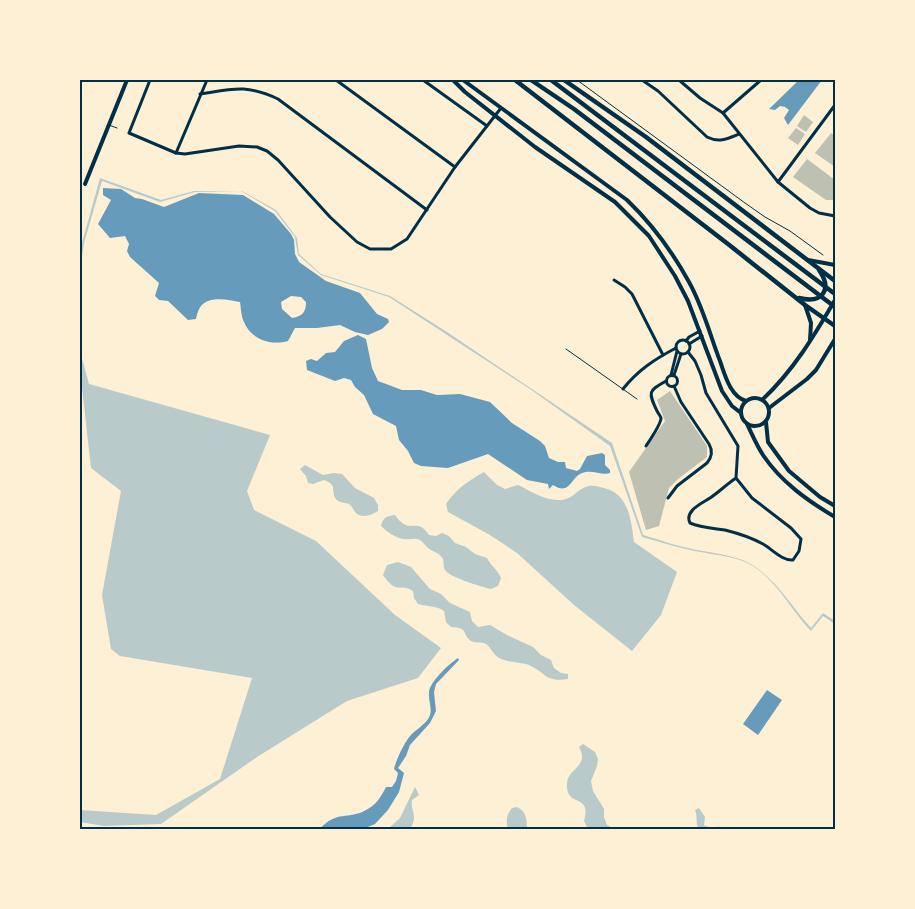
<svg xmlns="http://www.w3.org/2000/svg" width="915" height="909" viewBox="0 0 915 909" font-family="'Exo 2',sans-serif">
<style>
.green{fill:#b9caca}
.water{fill:#669bbc;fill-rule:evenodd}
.building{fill:#bec0b2}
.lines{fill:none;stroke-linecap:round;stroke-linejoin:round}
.path{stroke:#003049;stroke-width:1}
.service{stroke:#003049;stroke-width:1}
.minor{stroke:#003049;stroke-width:3}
.tertiary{stroke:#003049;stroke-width:4}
.secondary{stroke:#003049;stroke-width:4}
.primary{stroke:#003049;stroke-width:4.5}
.neatline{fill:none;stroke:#003049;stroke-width:2}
</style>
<rect width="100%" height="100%" fill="#fdf0d5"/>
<g class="green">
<path d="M100,178L161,200L194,191H242L276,210L297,238L299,254L321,274L390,296L447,332L612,443L643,535C663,541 683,548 703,551C719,554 739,556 754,566C778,582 792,607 811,628L823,613L835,621V624L823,616L811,631C791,610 778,582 753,566C737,556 718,556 701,552C681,549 661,542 642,537L610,446L530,389L389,297L321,275L298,255L295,237L275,211L241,191L195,192L160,202L102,181L84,243L80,270V250Z"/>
<path d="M80,351L89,384L270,435L247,491L254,510L316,541L395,615L441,648L418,678L347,701L257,757L161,824L104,826L80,822V810L156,815L220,779L252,678L120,656L111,649L102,595L121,491L91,468L80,370Z"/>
<path d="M305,465L323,475L334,473L342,474L355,488L374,498L378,505V511C372,515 363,519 356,513C353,510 353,507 349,504C344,502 338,503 335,498C331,488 337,485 324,480L313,484L308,483L306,476L300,469Z"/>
<path d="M484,472L497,485L505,489L518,485C531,491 543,500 558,500C575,500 575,489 589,486C594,485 599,487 604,488C629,494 631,520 634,542L677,572L661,615L632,651L574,605L517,553L490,535L448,512L446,504C456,489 468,481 484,472Z"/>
<path d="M395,515C410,537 416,515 429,535L436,536L442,533L449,536L455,543L466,547L475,554L487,558C491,566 498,570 501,578L498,586L491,589C482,587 449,577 445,570C443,567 444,562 443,559C439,552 433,552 428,548C425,545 423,542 420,540C415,537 410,540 404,539C396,538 387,532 381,526C383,517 387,516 395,515Z"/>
<path d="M398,562L411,567L430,589L441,594L450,603L470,612L472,621L478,627L490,625L507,635L533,647L541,655L551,660L554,668L561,673L568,674V679C543,683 545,670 526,664C517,662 507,662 499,658C493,654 491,648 486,644C481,641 476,644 471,641C461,634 470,628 451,627L446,622L444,611C435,605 428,607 418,604L414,598L413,591C398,582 398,596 383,575L387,565Z"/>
<path d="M583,744L595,752L598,759L597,766L591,781L593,791L604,809V817L607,825L614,829H588L584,821C592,792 566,809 567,784C567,772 580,769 582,758C583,754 580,750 579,747Z"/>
<path d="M415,787L419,795L412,800C410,811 419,815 410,829H388L400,818Z"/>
<path d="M517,807C526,811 527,820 527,829H508C506,820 506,816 512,808Z"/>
<path d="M699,808L705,817L704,825C712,830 718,824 726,829H699C695,823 698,817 695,810Z"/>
</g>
<g class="water">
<path d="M799,80H822L788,125L784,118L789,110L785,107L780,106L775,110L769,109Z"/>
<path d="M103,188L121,189L135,198L142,199L164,207L199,193L243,195L274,214L291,234L294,240L295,254L299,262L326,281L360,293L377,314L388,319L389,322L382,329L368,335L355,332L340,325L317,328H295L288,341C270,346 251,339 244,322C241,316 241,308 240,302C230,300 212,296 203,304C199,307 197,314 196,319L188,320L168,301L159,300L155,296L159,283L130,257L127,251L129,244L125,236L110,238L98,224L111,200L103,195ZM291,296L301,297L306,302C306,313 302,316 292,318L282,309L281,302Z"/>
<path d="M358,335L366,339L372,368L378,381L402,390H421L437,395L460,394L490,402L512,423L540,441L545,446L549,458L558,462H565L566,468L577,471L580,469L587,456L602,453L605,455V465L610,470V473C602,476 592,469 582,473C570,478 570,496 553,485L549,489L548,484L527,480L488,454L448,468L421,466L414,463L408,451L399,440L396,426L373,414L364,395L355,387L351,380L344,378L335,381L307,370L306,361L311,359L317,361L326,353L335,352L344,341Z"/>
<path d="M458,658L459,660L436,684L434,692L436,711L430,723L410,745L406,756L398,768L404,773L399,792L388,810L375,824L363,829H320C336,810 349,820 366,810C376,805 381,797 386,787H392L396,781L398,773L394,769C396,760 405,741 411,735C417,729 424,725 428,719C434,710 428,702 429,693C429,682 449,664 458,658Z"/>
<path d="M767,690L782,700L758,735L743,724Z"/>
</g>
<g class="building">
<path d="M804,115L813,122L806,132L797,126Z"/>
<path d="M796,128L805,134L798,145L788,138Z"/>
<path d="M831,133L835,136V167L815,153Z"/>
<path d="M807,159L835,180V200H826L793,177Z"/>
<path d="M670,391L707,446V457L678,479L669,488L659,526L646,530L629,472L665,421L657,400Z"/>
</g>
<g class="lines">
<path class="path" d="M577,80L745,203L765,217L790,231L823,255"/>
<g class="service">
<path d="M109,125L117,128"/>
<path d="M566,349L637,399"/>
</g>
<g class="minor">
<path d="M150,80L129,133L176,153L185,154L239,146L257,147L267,151L278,160L330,217L357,242L370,249H391L407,239L455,167L501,108"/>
<path d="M336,80L455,167"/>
<path d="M423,80L487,126"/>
<path d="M642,80L658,91L707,137C719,143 727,139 739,134"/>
<path d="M679,80L700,98L723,113L778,182L810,208L819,213L835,216"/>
<path d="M200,94C233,89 246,84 278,99L427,210"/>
<path d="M723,113L761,80"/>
<path d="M176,153L207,80"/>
<path d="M778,182L835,105"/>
<path d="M614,280L625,287L632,294L663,355"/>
<circle cx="683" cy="347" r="7"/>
<path d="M686,341L689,337L700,331"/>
<path d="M689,344L702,336"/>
<path d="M688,352L695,361L701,375L706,393L738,446L736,478L752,498L791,528L801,539L799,551L793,560C782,561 772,549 763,544C752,538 737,533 725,530C713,528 702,528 690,523C684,511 702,503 710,498C719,492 727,484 736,478"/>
<path d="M671,375L677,351"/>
<path d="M674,375L681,354"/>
<circle cx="672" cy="381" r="5.5"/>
<path d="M623,389C638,370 655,359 676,348"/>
<path d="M646,446C650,440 661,424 661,418C660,415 658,413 657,411C648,392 648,391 666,381"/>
<path d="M668,498L677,486L707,463C712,457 713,451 709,444L681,402L674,386"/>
</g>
<g class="tertiary">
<path d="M453,80L465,92L535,147L615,202L649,236L675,276L688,301L722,391L732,406L741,413"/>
<path d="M463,80L627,200C652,224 672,251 689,282C703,307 710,335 720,361C725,375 730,396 746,401"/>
<path d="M85,184L127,80"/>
<circle cx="755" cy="412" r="14"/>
<path d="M766,422L768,442L789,471L820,497L835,506"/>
<path d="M747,424C752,434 757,446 763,455C781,482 808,501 835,517"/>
</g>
<g class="secondary">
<path d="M808,260L835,265"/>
<path d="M805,305L811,323L810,340"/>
<path d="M763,399C793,371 814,336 835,300"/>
<path d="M769,408L807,379L816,370L835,339"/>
</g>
<g class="primary">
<path d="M515,80L728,244L805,305L835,326"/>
<path d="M531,80L574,109L835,307"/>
<path d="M551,80L835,294"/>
<path d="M564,80L646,137L835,281"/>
<path d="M799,298C822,304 833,290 819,270"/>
</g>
</g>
<rect width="915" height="909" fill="none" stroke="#fdf0d5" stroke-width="162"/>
<rect x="81" y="81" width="753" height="747" class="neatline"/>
</svg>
